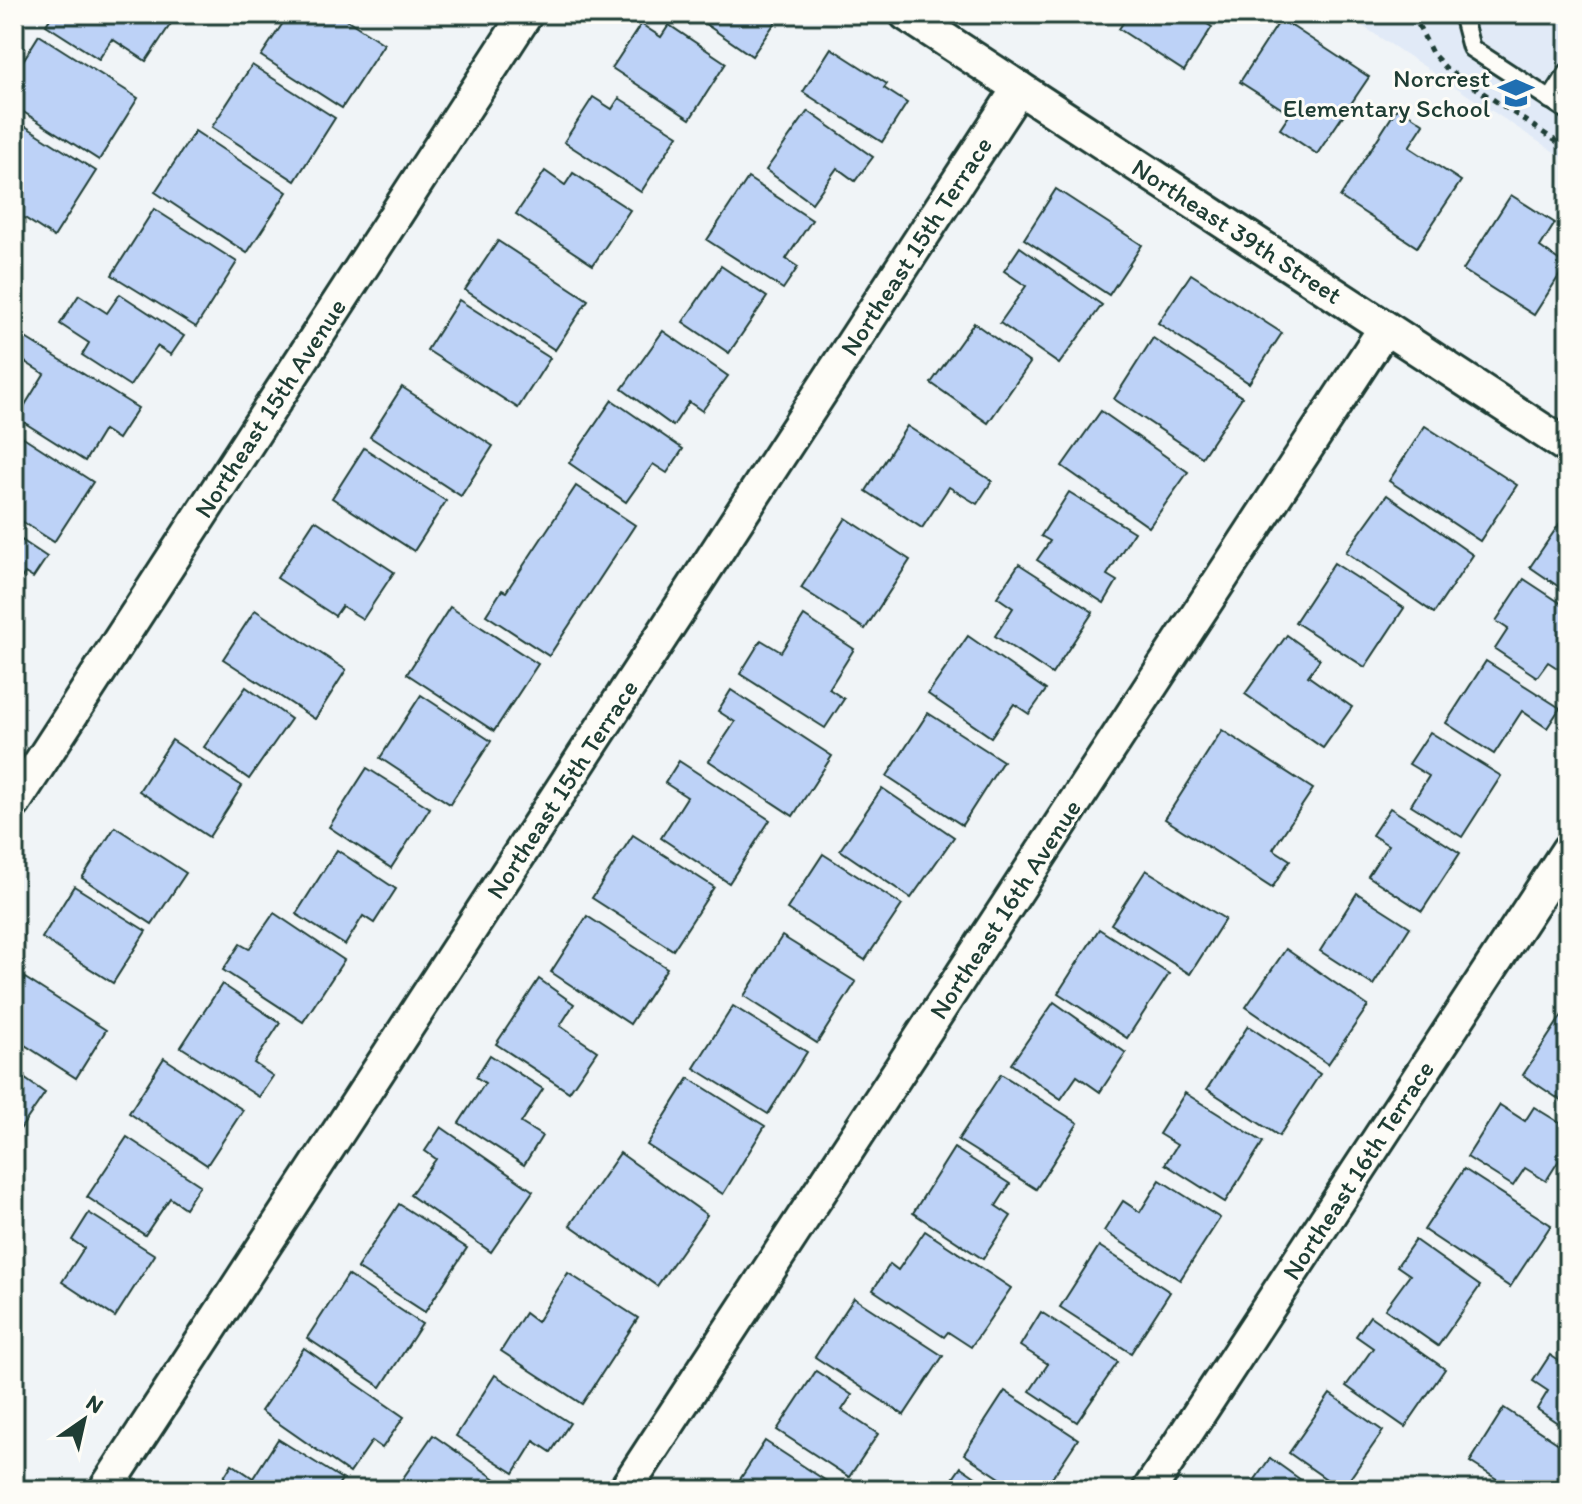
<svg xmlns="http://www.w3.org/2000/svg" width="1582" height="1504" viewBox="0 0 1582 1504" font-family="Itim,sans-serif">
<style>
.built{fill:#e1eaf7}
.building{fill:#bdd2f7;stroke:#1f3d34;stroke-width:2}
.lines{fill:none;stroke-linecap:round;stroke-linejoin:round}
.service-casing{stroke:#1f3d34;stroke-width:22}
.minor-casing{stroke:#1f3d34;stroke-width:38}
.path{stroke:#1f3d34;stroke-width:5;stroke-dasharray:6 6;stroke-linecap:butt}
.service{stroke:#fdfcf7;stroke-width:16}
.minor{stroke:#fdfcf7;stroke-width:32}
.labels{text-anchor:middle;stroke-width:6;stroke-linejoin:round;paint-order:stroke}
.poi-label{font-size:26px;fill:#1f3d34;stroke:#fdfcf7;text-anchor:end}
.street-label{font-size:26px;fill:#1f3d34;stroke:#fdfcf7}
</style>
<rect width="100%" height="100%" fill="#f0f4f7"/>
<filter id="ink" filterUnits="userSpaceOnUse"><feTurbulence type="fractalNoise" baseFrequency=".0125" numOctaves="2"/><feDisplacementMap in="SourceGraphic" scale="16" xChannelSelector="R" yChannelSelector="G"/><feConvolveMatrix kernelMatrix="1 2 1 2 8 2 1 2 1" color-interpolation-filters="sRGB"/></filter>
<g filter="url(#ink)">
<path class="built" d="M1368,14H1568V161L1361,25Z"/>
<g class="building">
<path d="M53,14H167L174,19L146,61L112,39L99,59L46,25Z"/>
<path d="M289,14H338L384,44L342,108L261,56Z"/>
<path d="M691,14H781L752,56Z"/>
<path d="M1129,14H1191L1212,27L1184,71L1119,29Z"/>
<path d="M1281,19L1369,77L1317,154L1280,129L1290,114L1240,82Z"/>
<path d="M641,24L661,37L669,25L726,63L690,119L612,68Z"/>
<path d="M39,35L138,98L99,160L14,106V75Z"/>
<path d="M831,48L887,84L884,88L907,103L882,142L803,92Z"/>
<path d="M252,65L335,118L295,181L212,127Z"/>
<path d="M593,97L612,109L619,98L678,135L641,192L564,142Z"/>
<path d="M1398,107L1424,124L1409,147L1461,181L1417,247L1340,197Z"/>
<path d="M808,111L873,157L855,181L837,168L812,203L766,170Z"/>
<path d="M14,119L96,171L54,237L14,211Z"/>
<path d="M195,131L287,192L247,253L155,192Z"/>
<path d="M545,171L565,185L573,173L630,210L593,265L516,214Z"/>
<path d="M748,178L812,220L786,259L798,267L783,289L707,240Z"/>
<path d="M1056,189L1142,245L1109,295L1024,239Z"/>
<path d="M1511,195L1555,223L1540,247L1566,265L1534,315L1463,270Z"/>
<path d="M154,209L237,262L196,327L112,275Z"/>
<path d="M498,241L588,300L555,350L465,290Z"/>
<path d="M1020,247L1102,305L1059,364L1000,323L1026,286L1004,271Z"/>
<path d="M721,266L767,297L729,353L683,322Z"/>
<path d="M1191,274L1282,333L1249,383L1158,323Z"/>
<path d="M120,294L184,336L171,355L157,346L130,386L82,355L89,343L60,324L79,295L107,313Z"/>
<path d="M459,300L550,358L518,408L427,350Z"/>
<path d="M974,323L1030,363L988,423L931,383Z"/>
<path d="M663,331L728,376L702,411L689,402L673,426L622,389Z"/>
<path d="M24,337L138,408L118,439L104,430L85,461L17,418L44,374L14,355Z"/>
<path d="M1153,338L1242,397L1202,457L1114,399Z"/>
<path d="M402,387L493,446L461,496L370,437Z"/>
<path d="M612,400L683,449L667,473L653,464L626,502L569,463Z"/>
<path d="M1101,411L1188,472L1149,527L1062,466Z"/>
<path d="M907,426L992,481L977,504L949,487L922,528L866,491Z"/>
<path d="M1425,426L1517,485L1480,541L1389,481Z"/>
<path d="M14,431L93,482L54,542L14,516Z"/>
<path d="M364,448L446,501L414,551L332,498Z"/>
<path d="M576,486L635,525L549,656L486,615L502,590L506,592Z"/>
<path d="M1069,492L1134,532L1107,575L1117,581L1104,603L1037,560L1050,541L1041,536Z"/>
<path d="M1387,495L1473,555L1434,613L1346,552Z"/>
<path d="M1564,517L1568,520V593L1530,567Z"/>
<path d="M846,518L910,560L865,629L801,588Z"/>
<path d="M315,520L394,572L363,619L342,606L335,616L277,578Z"/>
<path d="M14,535L47,557L33,578L25,573L14,589Z"/>
<path d="M1334,563L1404,608L1365,667L1295,622Z"/>
<path d="M1019,564L1093,612L1052,674L995,636L1013,608L997,597Z"/>
<path d="M1524,579L1568,608V675L1548,662L1537,677L1495,649L1508,629L1496,621Z"/>
<path d="M450,607L538,664L494,731L407,674Z"/>
<path d="M255,610L346,670L315,719L223,659Z"/>
<path d="M804,616L854,649L829,689L844,699L825,728L740,674L761,640L781,652Z"/>
<path d="M1287,635L1320,659L1308,676L1352,707L1323,748L1245,694Z"/>
<path d="M968,636L1046,690L1029,714L1014,704L991,737L928,694Z"/>
<path d="M1486,661L1560,708L1547,728L1522,711L1494,754L1446,723Z"/>
<path d="M246,687L291,719L249,779L204,747Z"/>
<path d="M731,690L832,756L793,816L709,761L735,722L718,711Z"/>
<path d="M421,695L491,741L450,804L380,758Z"/>
<path d="M928,713L1003,761L962,825L887,776Z"/>
<path d="M1222,730L1313,789L1273,849L1290,860L1272,888L1165,819Z"/>
<path d="M1430,732L1501,776L1462,837L1411,805L1429,776L1409,764Z"/>
<path d="M172,740L242,786L209,837L139,791Z"/>
<path d="M679,761L770,820L729,883L661,838L687,797L665,783Z"/>
<path d="M367,768L430,808L391,868L329,827Z"/>
<path d="M882,788L954,837L911,898L840,850Z"/>
<path d="M1390,808L1460,853L1422,911L1368,876L1388,845L1372,835Z"/>
<path d="M115,827L186,873L152,924L82,878Z"/>
<path d="M633,835L714,887L673,950L592,898Z"/>
<path d="M337,850L396,889L374,923L363,916L345,945L296,914Z"/>
<path d="M823,854L902,905L865,960L787,909Z"/>
<path d="M1146,870L1225,919L1190,974L1111,924Z"/>
<path d="M74,886L146,931L113,983L42,938Z"/>
<path d="M1357,893L1410,927L1373,985L1320,951Z"/>
<path d="M274,913L344,960L303,1022L223,970L240,944L249,949Z"/>
<path d="M587,916L667,968L630,1024L551,972Z"/>
<path d="M1099,929L1169,974L1127,1038L1058,993Z"/>
<path d="M782,936L856,982L817,1043L744,996Z"/>
<path d="M1286,949L1368,1006L1328,1064L1246,1007Z"/>
<path d="M25,978L106,1030L76,1078L14,1038V995Z"/>
<path d="M539,979L574,1004L560,1026L597,1051L569,1092L496,1044Z"/>
<path d="M222,984L280,1023L254,1063L273,1076L259,1097L181,1047Z"/>
<path d="M1054,1002L1126,1053L1100,1092L1077,1076L1061,1099L1011,1064Z"/>
<path d="M733,1006L807,1052L768,1114L694,1068Z"/>
<path d="M1568,1006V1095L1563,1102L1523,1075Z"/>
<path d="M1248,1026L1320,1074L1279,1136L1207,1089Z"/>
<path d="M490,1055L543,1089L521,1123L542,1136L524,1165L459,1123L485,1083L476,1077Z"/>
<path d="M164,1058L243,1110L207,1165L129,1113Z"/>
<path d="M14,1071L45,1093L14,1138Z"/>
<path d="M1001,1074L1078,1123L1036,1189L958,1140Z"/>
<path d="M689,1078L765,1126L723,1194L647,1145Z"/>
<path d="M1185,1093L1263,1142L1225,1202L1165,1164L1177,1145L1159,1134Z"/>
<path d="M1500,1105L1525,1121L1534,1107L1568,1128V1146L1546,1181L1525,1168L1513,1186L1467,1157Z"/>
<path d="M441,1127L533,1191L491,1252L410,1195L436,1159L425,1151Z"/>
<path d="M127,1137L200,1185L185,1208L170,1198L145,1235L87,1197Z"/>
<path d="M954,1148L1010,1184L996,1206L1011,1216L983,1259L913,1213Z"/>
<path d="M620,1153L707,1215L657,1286L570,1225Z"/>
<path d="M1464,1169L1551,1225L1510,1287L1424,1230Z"/>
<path d="M1160,1180L1220,1218L1180,1280L1104,1231L1123,1201L1140,1212Z"/>
<path d="M399,1204L467,1248L425,1312L357,1268Z"/>
<path d="M89,1213L155,1255L115,1317L62,1282L84,1248L72,1240Z"/>
<path d="M925,1231L1011,1288L971,1347L948,1332L944,1337L873,1290L890,1264L898,1270Z"/>
<path d="M1415,1240L1480,1286L1438,1346L1385,1309L1410,1275L1397,1266Z"/>
<path d="M1099,1246L1170,1292L1131,1353L1060,1307Z"/>
<path d="M568,1273L638,1318L582,1404L501,1351L525,1313L537,1322Z"/>
<path d="M348,1275L422,1324L381,1387L307,1338Z"/>
<path d="M854,1298L943,1356L904,1415L815,1357Z"/>
<path d="M1041,1312L1118,1362L1077,1422L1030,1391L1048,1364L1020,1346Z"/>
<path d="M1370,1316L1445,1369L1405,1427L1346,1386L1373,1348L1356,1336Z"/>
<path d="M304,1348L404,1417L382,1448L372,1441L350,1473L261,1411Z"/>
<path d="M1550,1355L1565,1365L1568,1361V1430L1537,1409L1548,1391L1533,1381Z"/>
<path d="M816,1371L852,1395L842,1410L878,1434L849,1477L777,1430Z"/>
<path d="M495,1375L570,1423L551,1452L534,1441L514,1473L456,1436Z"/>
<path d="M1005,1391L1078,1439L1044,1490H1018L964,1454Z"/>
<path d="M1330,1394L1383,1431L1342,1490L1289,1453Z"/>
<path d="M1504,1408L1568,1450V1474L1557,1490H1514L1470,1462Z"/>
<path d="M433,1435L497,1480L490,1490H415L401,1481Z"/>
<path d="M278,1439L342,1479L335,1490H216L232,1464L253,1478Z"/>
<path d="M765,1441L840,1490H733Z"/>
<path d="M1270,1458L1315,1490H1266L1254,1481Z"/>
<path d="M961,1467L994,1490H945Z"/>
</g>
<g class="lines">
<g class="service-casing">
<g id="service">
<path d="M1462,14L1471,48L1568,111"/>
<path d="M1550,100L1568,72"/>
</g>
</g>
<g class="minor-casing">
<g id="minor">
<path d="M906,14L1568,447"/>
<path d="M14,803L526,14"/>
<path d="M105,1490L1019,88"/>
<path d="M625,1490L1385,328"/>
<path d="M1149,1490L1568,850"/>
</g>
</g>
<path class="path" d="M1413,14L1432,53L1447,69L1568,149"/>
<use href="#service" class="service"/>
<use href="#minor" class="minor"/>
</g>
</g>
<defs>
<g id="school-bare" transform="scale(2.76)"><path d="M0-5L7-2L0 1L-7-2ZM-4 1L0 2.5L4 1V4Q0 6-4 4Z" fill="#1f6fb2" stroke="#fdfcf7" stroke-width="2.5" paint-order="stroke"/></g>
</defs>
<g fill-rule="evenodd">
<use href="#school-bare" x="1516" y="93"/>
</g>
<g class="labels">
<g class="poi-label">
<text x="1490" y="87">Norcrest<tspan x="1490" dy="30">Elementary School</tspan></text>
</g>
<g class="street-label">
<text transform="translate(1237 231) rotate(33)" y="9">Northeast 39th Street</text>
<text transform="translate(916 246) rotate(-57)" y="9">Northeast 15th Terrace</text>
<text transform="translate(270 408) rotate(-57)" y="9">Northeast 15th Avenue</text>
<text transform="translate(562 789) rotate(-57)" y="9">Northeast 15th Terrace</text>
<text transform="translate(1005 909) rotate(-57)" y="9">Northeast 16th Avenue</text>
<text transform="translate(1358 1170) rotate(-57)" y="9">Northeast 16th Terrace</text>
</g>
</g>
<rect width="1582" height="1504" fill="none" stroke="#fdfcf7" stroke-width="48"/>
<rect x="24" y="24" width="1534" height="1456" fill="none" stroke="#1f3d34" stroke-width="3" filter="url(#ink)"/>
<g transform="translate(84 1420) rotate(34)" stroke="#fdfcf7" stroke-width="6" paint-order="stroke">
<path d="M0-6L14 30L0 20L-14 30Z" fill="#1f3d34"/>
<text y="-12" font-size="22" font-weight="bold" text-anchor="middle" fill="#1f3d34">N</text>
</g>
</svg>
